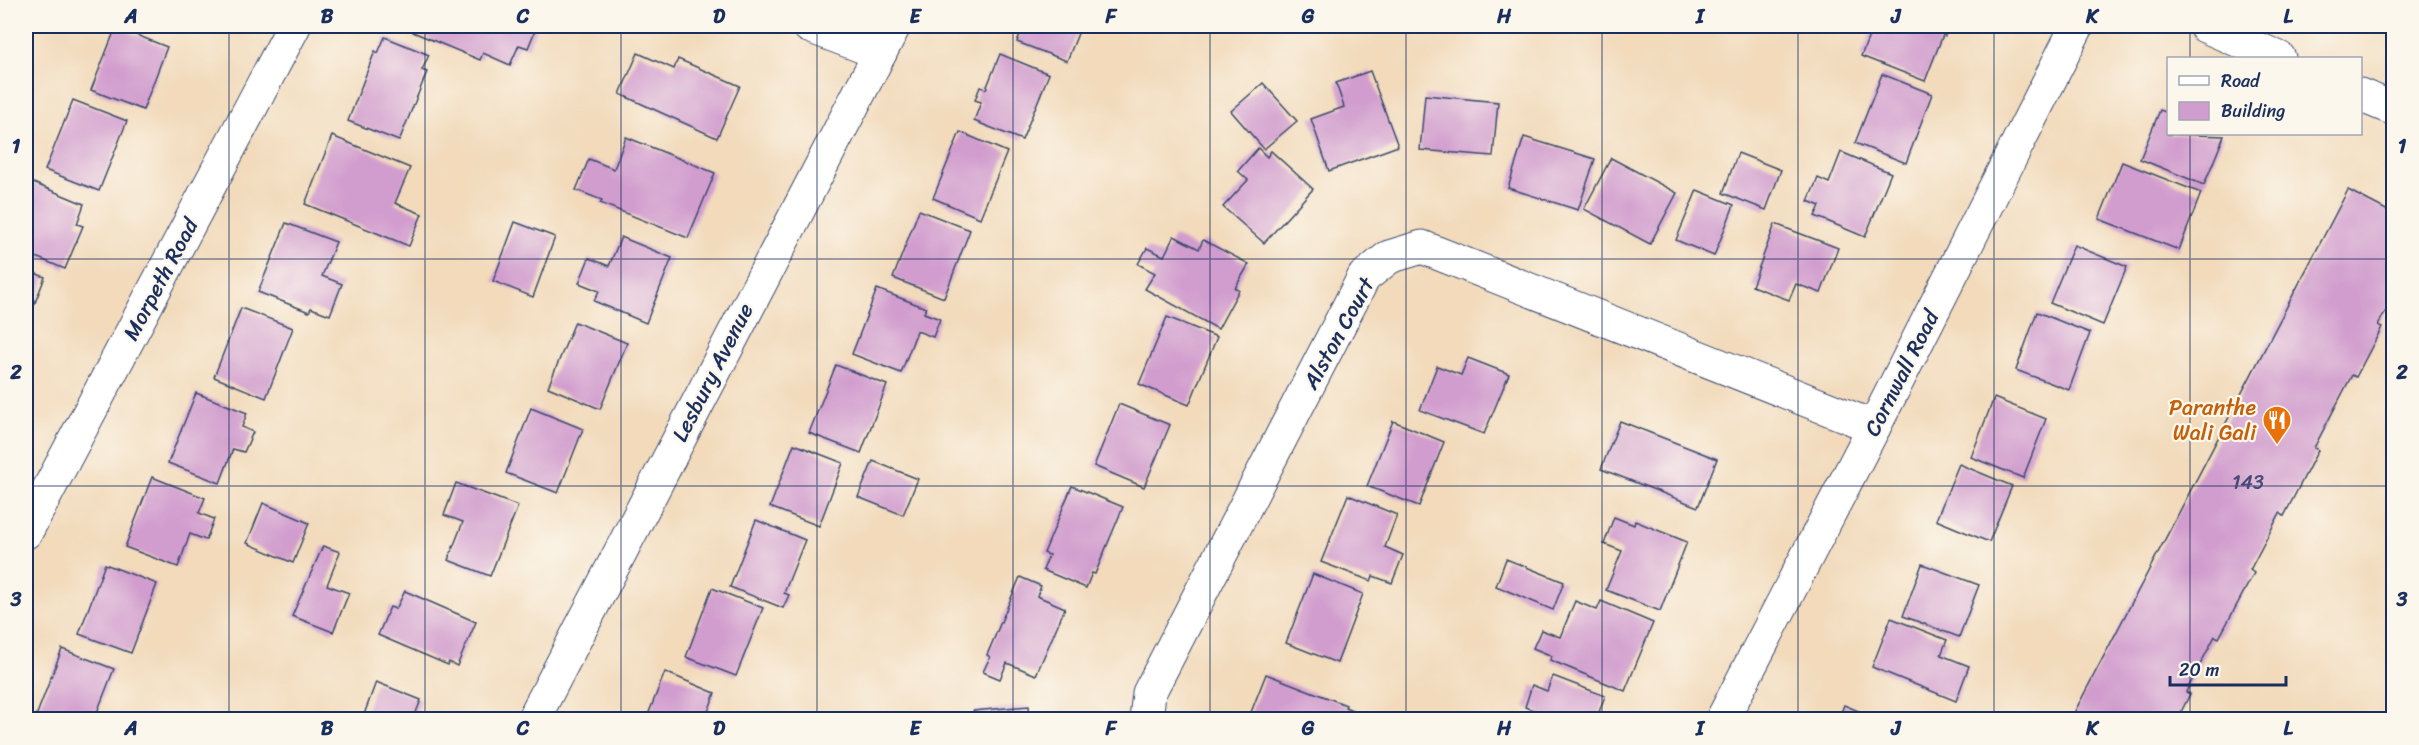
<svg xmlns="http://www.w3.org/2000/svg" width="2419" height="745" viewBox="0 0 2419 745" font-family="Sriracha,sans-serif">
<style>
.building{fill:#d19dce}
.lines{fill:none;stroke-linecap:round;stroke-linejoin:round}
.minor-casing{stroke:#3b496c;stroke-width:35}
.minor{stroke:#fff;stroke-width:33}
.grid{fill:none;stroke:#1b2f5e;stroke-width:1.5;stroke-opacity:0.55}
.labels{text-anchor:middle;stroke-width:4.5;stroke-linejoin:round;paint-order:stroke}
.number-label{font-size:20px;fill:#484a7a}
.street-label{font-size:22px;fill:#1b2f5e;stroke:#fbf7ec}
.food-label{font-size:22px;fill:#c56008;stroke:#fbf7ec;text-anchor:end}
.neatline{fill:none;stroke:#1b2f5e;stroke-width:2}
.grid-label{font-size:20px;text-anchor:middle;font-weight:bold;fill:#1b2f5e}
</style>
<rect width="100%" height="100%" fill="#fbf7ec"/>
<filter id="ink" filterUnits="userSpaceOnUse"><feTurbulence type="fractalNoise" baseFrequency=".0167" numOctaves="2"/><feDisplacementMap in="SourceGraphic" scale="12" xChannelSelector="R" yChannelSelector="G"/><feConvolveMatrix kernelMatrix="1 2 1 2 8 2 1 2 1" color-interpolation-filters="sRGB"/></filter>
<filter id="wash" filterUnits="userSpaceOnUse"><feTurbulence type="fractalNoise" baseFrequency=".008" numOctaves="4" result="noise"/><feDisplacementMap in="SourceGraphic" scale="24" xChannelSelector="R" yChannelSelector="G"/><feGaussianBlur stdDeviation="1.35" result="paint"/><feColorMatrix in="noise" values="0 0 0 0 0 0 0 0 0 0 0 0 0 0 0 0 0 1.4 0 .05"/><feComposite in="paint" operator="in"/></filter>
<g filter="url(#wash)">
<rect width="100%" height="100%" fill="#f2dabb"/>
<g id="blocks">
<g class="building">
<path d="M162,26H186L183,34Z"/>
<path d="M416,26H537L528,48L519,45L510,65L483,53L480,60L413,32Z"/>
<path d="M1023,26H1081L1067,61L1017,42Z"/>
<path d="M1873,26H1949L1945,36L1943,35L1925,81L1861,56Z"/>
<path d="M116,27L167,47L143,110L91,90Z"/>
<path d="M385,37L429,55L422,70L427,72L399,141L348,121L375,51L378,53Z"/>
<path d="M638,53L674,69L678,59L740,86L717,138L620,94Z"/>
<path d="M1000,54L1049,74L1022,140L974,121L981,102L975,100L980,87L986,89Z"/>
<path d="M1370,71L1398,146L1329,171L1311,119L1344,107L1336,83Z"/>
<path d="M1882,74L1932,94L1906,163L1855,143Z"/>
<path d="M1263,83L1297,121L1264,149L1231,111Z"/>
<path d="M1425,95L1498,102L1493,156L1420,150Z"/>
<path d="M73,100L127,121L99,191L45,170Z"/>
<path d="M2160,110L2168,113V134L2224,136L2204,185L2140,159Z"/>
<path d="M960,132L1007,152L980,218L933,198Z"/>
<path d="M332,136L410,168L395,203L422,214L409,246L305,204Z"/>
<path d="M626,137L715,173L688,238L600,203L602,200L576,190L589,159L614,169Z"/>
<path d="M1524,137L1595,159L1578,210L1508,188Z"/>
<path d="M1258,148L1267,157L1271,151L1313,189L1264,243L1223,207L1248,180L1238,171Z"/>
<path d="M1841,152L1891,173L1865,237L1815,216L1820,206L1808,201L1818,178L1829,183Z"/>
<path d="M1738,153L1781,170L1766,210L1723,193Z"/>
<path d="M1611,158L1677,193L1650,244L1584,209Z"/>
<path d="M2122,162L2201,193L2179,250L2099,219Z"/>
<path d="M31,182L84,204L77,224L83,226L65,269L26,253V197Z"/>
<path d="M1697,190L1734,205L1714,256L1676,240Z"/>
<path d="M2348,190L2394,214V296L2378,325L2382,327L2356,377L2352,375L2314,448L2318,450L2284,516L2280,513L2250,570L2254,573L2219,638L2215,636L2186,692L2190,694L2177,720H2081L2073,715Z"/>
<path d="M919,210L970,230L944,298L893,278Z"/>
<path d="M515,222L555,237L533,297L493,281Z"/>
<path d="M286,223L336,242L322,276L342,284L330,315L311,308L309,312L258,292Z"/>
<path d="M1775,224L1838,248L1821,293L1796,284L1789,300L1752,286Z"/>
<path d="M1174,236L1199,249L1203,240L1249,264L1235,288L1239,290L1218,329L1145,289L1155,273L1138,264L1147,248L1164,256Z"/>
<path d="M621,237L672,258L646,323L594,301L599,291L579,283L589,258L609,266Z"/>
<path d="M2074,245L2127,267L2103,325L2050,303Z"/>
<path d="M26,270L45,277L26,326Z"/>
<path d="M877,289L926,308L924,313L940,319L933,337L917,331L901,373L852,354Z"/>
<path d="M241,308L293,328L266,398L214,377Z"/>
<path d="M2037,312L2090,333L2069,390L2016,370Z"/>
<path d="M1167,317L1217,337L1189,405L1139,384Z"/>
<path d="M575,322L627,343L600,409L548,387Z"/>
<path d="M1468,358L1509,374L1484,434L1420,410L1437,366L1461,375Z"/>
<path d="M836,365L887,385L861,453L809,433Z"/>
<path d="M196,393L247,413L242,427L253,432L244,452L233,449L220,483L168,463Z"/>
<path d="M1994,398L2046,419L2023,478L1971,457Z"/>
<path d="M1119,404L1170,425L1144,487L1094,466Z"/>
<path d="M531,408L583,429L558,493L506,473Z"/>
<path d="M1393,421L1444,442L1419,506L1367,486Z"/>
<path d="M1620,421L1717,459L1698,507L1601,469Z"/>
<path d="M794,444L843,463L819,526L770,507Z"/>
<path d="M873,461L918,479L903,515L858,497Z"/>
<path d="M1959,464L2012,486L1989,542L1936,520Z"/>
<path d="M152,477L205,498L199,513L214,519L206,540L190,534L178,567L125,547Z"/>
<path d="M456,483L518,506L490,576L448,560L463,522L444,515Z"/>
<path d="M1072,486L1123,507L1095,574L1092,573L1086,588L1043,570L1049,555L1044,553Z"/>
<path d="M1348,495L1397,515L1385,547L1403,555L1392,583L1373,576L1371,581L1321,562Z"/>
<path d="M263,503L309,523L293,563L247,543Z"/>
<path d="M1614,517L1634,525L1635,521L1687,542L1660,611L1606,590L1622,551L1604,544Z"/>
<path d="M756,520L805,540L784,593L789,595L783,608L730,587Z"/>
<path d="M323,546L340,552L327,585L349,593L333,632L292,616Z"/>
<path d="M1506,559L1564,582L1553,610L1496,586Z"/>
<path d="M105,564L157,584L131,653L79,634Z"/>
<path d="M1922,564L1979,585L1959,637L1903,616Z"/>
<path d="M1313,574L1363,594L1337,663L1286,643Z"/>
<path d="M1020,577L1041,586L1037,596L1065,608L1036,675L1007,663L1000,679L983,672L990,657L987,655Z"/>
<path d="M712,588L763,608L736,676L686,657Z"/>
<path d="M405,591L476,622L457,666L449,662L448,665L378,635L390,607L396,609Z"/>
<path d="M1575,601L1597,610L1601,601L1653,623L1625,691L1550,660L1552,656L1533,648L1541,630L1560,637Z"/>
<path d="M1891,618L1947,640L1941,655L1969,666L1956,701L1872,667Z"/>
<path d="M62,649L114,669L94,720L35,719Z"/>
<path d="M665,672L715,693L705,720H646Z"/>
<path d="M1266,674L1346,705L1345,707L1364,715L1362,720H1248Z"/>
<path d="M1553,676L1605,696L1596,720H1535L1538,712L1525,707L1532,685L1547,691Z"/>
<path d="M376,682L421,700L413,720H362Z"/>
<path d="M1844,705L1878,719V720H1838Z"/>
<path d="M1029,706L1030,720H974L973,711Z"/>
</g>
</g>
</g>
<g filter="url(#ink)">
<use href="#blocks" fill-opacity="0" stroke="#3b496c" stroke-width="1.5"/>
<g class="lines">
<g class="minor-casing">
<g id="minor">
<path d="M809,26L880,53"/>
<path d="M2205,26L2279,58"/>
<path d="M2360,95L2394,109"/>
<path d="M26,532L294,26"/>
<path d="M533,720L894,26"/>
<path d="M1146,720L1149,693L1364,277L1389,257L1422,247L1874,427"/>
<path d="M1722,720L1874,427L2077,26"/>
</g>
</g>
<use href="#minor" class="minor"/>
</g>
</g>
<path class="grid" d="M229,26V720M425,26V720M621,26V720M817,26V720M1013,26V720M1210,26V720M1406,26V720M1602,26V720M1798,26V720M1994,26V720M2190,26V58M2190,134V720M26,259H2394M26,486H2394"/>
<defs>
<g id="restaurant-pin" transform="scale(1.5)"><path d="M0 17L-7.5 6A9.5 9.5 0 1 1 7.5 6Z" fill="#e8710a" stroke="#fbf7ec"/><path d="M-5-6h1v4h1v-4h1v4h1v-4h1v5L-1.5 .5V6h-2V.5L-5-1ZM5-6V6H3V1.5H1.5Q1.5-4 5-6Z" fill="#fff"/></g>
</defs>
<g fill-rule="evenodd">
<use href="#restaurant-pin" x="2277" y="420"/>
</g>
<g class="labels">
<g class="number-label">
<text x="2248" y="489">143</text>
</g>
<g class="street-label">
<text transform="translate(160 279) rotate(-62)" y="8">Morpeth Road</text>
<text transform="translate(1338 333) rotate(-61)" y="8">Alston Court</text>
<text transform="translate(712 372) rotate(-63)" y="8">Lesbury Avenue</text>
<text transform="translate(1901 373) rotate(-63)" y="8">Cornwall Road</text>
</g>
<g class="food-label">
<text x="2256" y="415">Paranthe<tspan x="2256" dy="25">Wali Gali</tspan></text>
</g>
</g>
<rect width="2419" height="745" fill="none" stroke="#fbf7ec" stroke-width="66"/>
<rect x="2167" y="57" width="195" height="78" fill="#fbf7ec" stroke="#a1a7b3" stroke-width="1.5"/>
<rect x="2179" y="76" width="30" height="9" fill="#ffffff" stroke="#a1a7b3" stroke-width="1.5"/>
<text x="2221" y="87" font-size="18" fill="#1b2f5e">Road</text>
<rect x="2179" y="102" width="30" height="18" fill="#d19dce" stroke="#a1a7b3" stroke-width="1.5"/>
<text x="2221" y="117" font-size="18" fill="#1b2f5e">Building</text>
<path d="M2170 676v9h116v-9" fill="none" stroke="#1b2f5e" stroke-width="3"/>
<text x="2179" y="676" font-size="18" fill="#1b2f5e" stroke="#fbf7ec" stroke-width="4.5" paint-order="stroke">20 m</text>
<rect x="33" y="33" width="2353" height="679" class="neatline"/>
<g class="grid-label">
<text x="131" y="23">A</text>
<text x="327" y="23">B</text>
<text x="523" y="23">C</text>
<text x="719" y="23">D</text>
<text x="915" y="23">E</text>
<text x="1111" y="23">F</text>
<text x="1308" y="23">G</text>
<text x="1504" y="23">H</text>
<text x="1700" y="23">I</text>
<text x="1896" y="23">J</text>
<text x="2092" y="23">K</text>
<text x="2288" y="23">L</text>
<text x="16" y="153">1</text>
<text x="2402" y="153">1</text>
<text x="16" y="379">2</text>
<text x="2402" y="379">2</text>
<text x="16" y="606">3</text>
<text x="2402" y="606">3</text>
<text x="131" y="735">A</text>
<text x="327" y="735">B</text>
<text x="523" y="735">C</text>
<text x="719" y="735">D</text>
<text x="915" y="735">E</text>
<text x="1111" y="735">F</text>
<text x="1308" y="735">G</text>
<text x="1504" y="735">H</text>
<text x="1700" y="735">I</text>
<text x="1896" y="735">J</text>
<text x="2092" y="735">K</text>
<text x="2288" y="735">L</text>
</g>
</svg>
